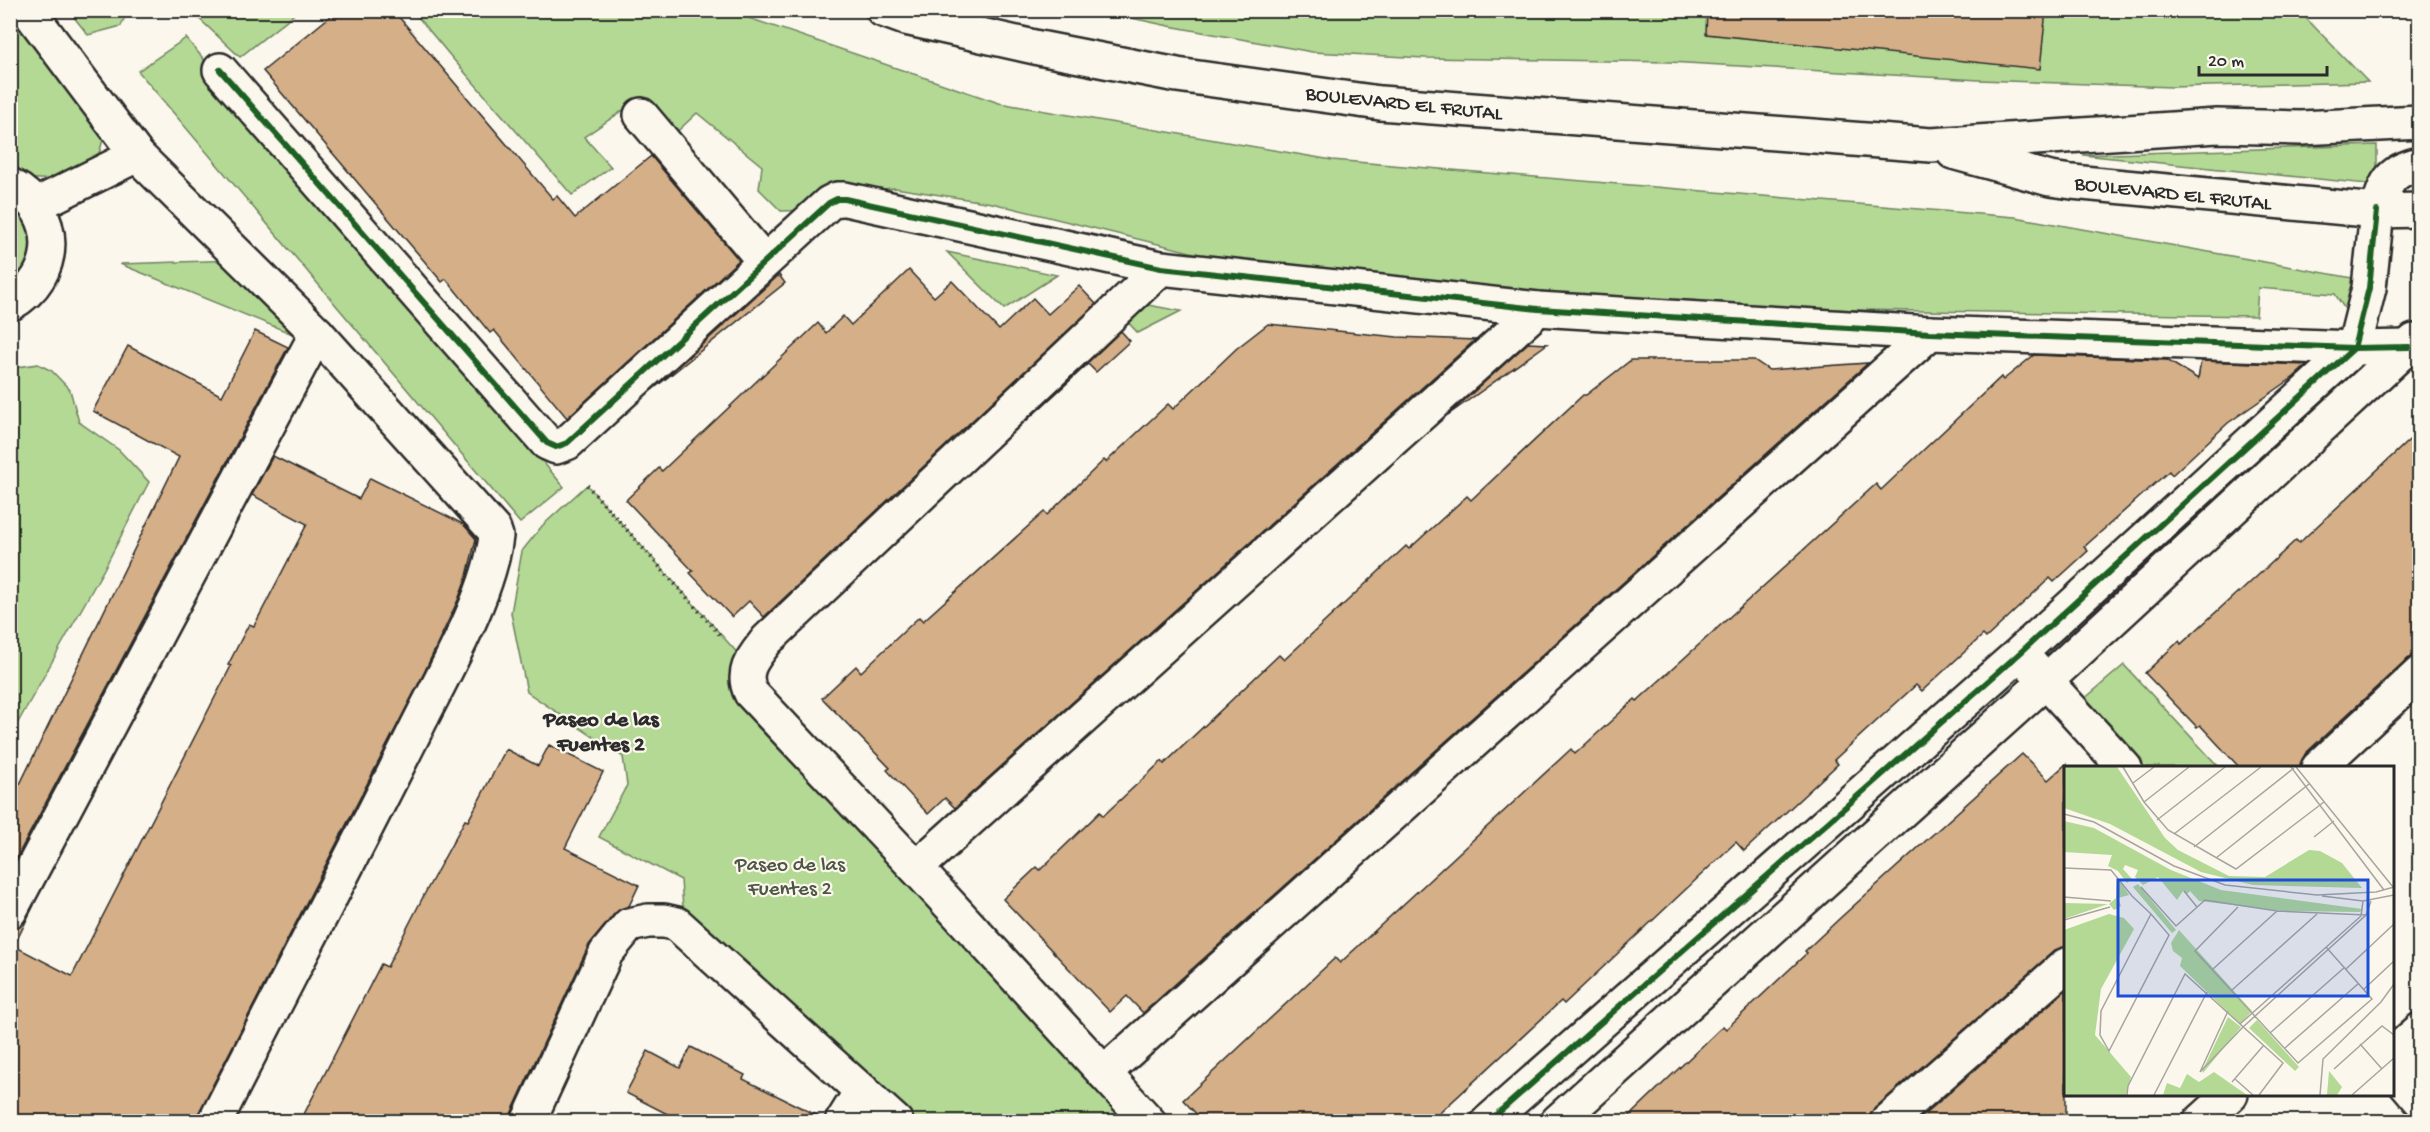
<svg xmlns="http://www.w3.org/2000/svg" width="2430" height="1132" viewBox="0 0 2430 1132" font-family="'Gochi Hand',sans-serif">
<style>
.green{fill:#b3d994;stroke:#6f8260;stroke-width:1.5}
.building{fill:#d5af87;stroke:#2b2b2b;stroke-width:1.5}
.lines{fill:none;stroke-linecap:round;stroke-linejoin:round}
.minor-casing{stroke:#2b2b2b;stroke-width:38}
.primary-casing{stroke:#2b2b2b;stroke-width:38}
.path{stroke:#2b2b2b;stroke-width:4;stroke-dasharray:1.5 4.5;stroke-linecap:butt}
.minor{stroke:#fbf7ec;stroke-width:33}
.primary{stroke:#fbf7ec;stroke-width:33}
.cycleway-casing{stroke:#fbf7ec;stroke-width:10}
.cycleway{stroke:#1b5e20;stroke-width:6}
.labels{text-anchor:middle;stroke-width:4.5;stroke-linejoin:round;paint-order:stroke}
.street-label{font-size:21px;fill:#2b2b2b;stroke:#fbf7ec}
.park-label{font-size:21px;fill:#4d5645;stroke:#fbf7ec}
.neighbourhood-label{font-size:22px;font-weight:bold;fill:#2b2b2b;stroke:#fbf7ec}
.inset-road{fill:none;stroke:#a8a59f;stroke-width:1.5}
.view{fill:#1d4ed8;fill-opacity:0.15;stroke:#1d4ed8;stroke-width:3}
.inset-edge{fill:none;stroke:#2b2b2b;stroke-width:3}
</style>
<rect width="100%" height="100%" fill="#fbf7ec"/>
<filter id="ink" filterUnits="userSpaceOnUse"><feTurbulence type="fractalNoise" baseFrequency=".0167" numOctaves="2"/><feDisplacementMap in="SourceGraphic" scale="12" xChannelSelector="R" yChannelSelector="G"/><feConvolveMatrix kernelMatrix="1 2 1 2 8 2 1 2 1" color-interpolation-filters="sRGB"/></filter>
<g filter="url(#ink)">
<g class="green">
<path d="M13,10L104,136C101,146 98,163 90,170C74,184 31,178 11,178L10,11Z"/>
<path d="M69,11H127L121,26L88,35Z"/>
<path d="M191,11H298L240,57Z"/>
<path d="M413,11H732L746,17L999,103L1332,160L2015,217L2364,280L2348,314L2335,294L2258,288L2256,316L1855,310L1586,302L1243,265L992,203L895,188L847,192L816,210L781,211L759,189L762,166L697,113L665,143L628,107L584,137L611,167L572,195L453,59Z"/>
<path d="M1098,11H2299L2368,82L2172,87L1979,80L1669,62L1425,58L1312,52L1169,26Z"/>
<path d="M186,38L564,487L520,523L138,71Z"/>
<path d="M2377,145V185L2083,155Z"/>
<path d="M11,193C16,203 31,224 32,235C35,254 23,272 11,285Z"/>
<path d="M947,252L1057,275L1004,309Z"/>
<path d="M236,260L300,337L120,264Z"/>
<path d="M1104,297L1181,311L1138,333Z"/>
<path d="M38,364L52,371L70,390L79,422L119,450L149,482L104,569L11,735V368Z"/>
<path d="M587,485L1157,1121H889L684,923L681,880L599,837L627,785L623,757L527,692L511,613L522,551L542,526Z"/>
<path d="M2124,665L2219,767H2144L2083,700Z"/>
</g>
<g class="building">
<path d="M338,10H393L553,199L557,196L575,218L651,156L739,260L567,418L494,330L490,333L446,279L442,282L263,71Z"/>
<path d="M1707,10H2046L2040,69L1706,34Z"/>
<path d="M909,270L934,297L952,281L999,330L1033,298L1048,314L1079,286L1096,304L764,617L749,601L732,617L690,573L693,571L626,500L659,468L662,471L818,323L826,333L843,316L851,325Z"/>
<path d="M779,275L785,283L652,390Z"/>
<path d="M1268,324L1397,337L1475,340L955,808L945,798L928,814L887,770L890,768L822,698L856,666L861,672L919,617L923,621L1044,512L1047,515L1104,460L1106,462L1168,404L1173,409L1237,348Z"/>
<path d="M255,331L288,347L10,870V780L20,784L179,457L93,411L128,346L222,396Z"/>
<path d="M1121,331L1130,341L1096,372L1088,364L1025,422Z"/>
<path d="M1528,343L1547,344L1448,415Z"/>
<path d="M2034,355L2167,360L2198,379L2201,361L2307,365L2294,377L2228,423L2172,475L2169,471L2084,547L2088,551L2054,582L2050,578L1986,638L1983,635L1922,691L1916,685L1834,760L1838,764L1744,851L1736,842L1564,1004L1561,1001L1430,1122H1204L1183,1100L1335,958L1340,963L1571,749L1575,754L1635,699L1637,701L1876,484L1881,490L2001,377L2003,380Z"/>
<path d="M1631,360H1754L1769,370L1868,363L1143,1013L1127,996L1110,1012L1003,899L1037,867L1040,870L1100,812L1103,816L1162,761L1164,764L1279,655L1284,660L1406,546L1409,549L1467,496L1471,500L1583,395H1586Z"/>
<path d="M2420,430V655L2407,659L2305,754L2300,768H2240L2200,725L2197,727L2145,673L2179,641L2181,644L2238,592L2239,593L2296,540L2299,543Z"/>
<path d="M273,456L359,499L370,478L463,524L476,539L467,576L458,600L424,673L198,1114L197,1122H10V930L20,927L34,905L14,946L72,976L231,666L228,665L249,624L254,626L307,524L252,495Z"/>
<path d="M549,745L603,772L565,848L639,885L629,906L615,913L589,945L511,1114L510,1122H300L381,964L387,967L424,895L465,820L468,821L506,749L538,766Z"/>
<path d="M2022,754L2048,780L2066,764V947L2054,951L1875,1108L1870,1115L1869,1122H1623L1723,1026L1726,1029L1807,953L1805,951L1839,919Z"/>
<path d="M2066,990V1122H1916Z"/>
<path d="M691,1047L745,1075L743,1079L824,1119L823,1122H683L626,1093L648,1051L680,1068Z"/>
</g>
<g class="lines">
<g class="minor-casing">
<g id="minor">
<path d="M28,10L137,155L317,333L494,530L496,536C490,593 444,673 418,725C352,858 282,989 215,1122"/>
<path d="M220,70L547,443L556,447L567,443L829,203L837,199H845L1161,268L1538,309L1930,333L2354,348L2409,347"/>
<path d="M641,115L764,261"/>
<path d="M10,185C61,211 60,277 10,304"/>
<path d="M36,205L137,155"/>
<path d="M2032,666L2125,768"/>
<path d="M2318,768L2420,673"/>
<path d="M916,868L1538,309"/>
<path d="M10,911L317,333"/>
<path d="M2392,1055L2420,1030"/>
<path d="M2392,1067L2420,1100"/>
<path d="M1104,1073L1930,333"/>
<path d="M528,1122L606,953L629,925L648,921H664L677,924L896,1122"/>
<path d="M842,1122L862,1090"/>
<path d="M1149,1122L916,868L751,693C740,671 754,657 767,640L1161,268"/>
<path d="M1488,1122L2020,653L2354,348L2369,288L2377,211"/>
<path d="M1557,1122L2046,681L2414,341"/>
<path d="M1887,1122L2066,965"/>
<path d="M2200,1122L2231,1094"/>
</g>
</g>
<g class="primary-casing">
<g id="primary">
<path d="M883,10L905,18L1039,48L1177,75L1380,103L1931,145L2217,126L2301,128L2420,122"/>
<path d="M1953,152L2050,179L2072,182L2377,211L2420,210"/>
<path d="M2377,211C2386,183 2388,171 2420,164"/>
</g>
</g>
<path class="path" d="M587,485L722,637"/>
<use href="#minor" class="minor"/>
<use href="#primary" class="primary"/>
<g class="cycleway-casing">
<g id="cycleway">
<path d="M220,70L547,443L556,447L567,443L829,203L837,199H845L1161,268L1538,309L1930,333L2354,348L2409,347"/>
<path d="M1488,1122L2020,653L2354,348L2369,288L2377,211"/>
</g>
</g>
<use href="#cycleway" class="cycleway"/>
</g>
</g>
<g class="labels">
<g class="street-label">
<text transform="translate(1404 102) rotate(6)" y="7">BOULEVARD EL FRUTAL</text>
<text transform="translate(2173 192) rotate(6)" y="7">BOULEVARD EL FRUTAL</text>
</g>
<g class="park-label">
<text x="790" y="870">Paseo de las<tspan x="790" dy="24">Fuentes 2</tspan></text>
</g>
<g class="neighbourhood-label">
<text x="601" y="725">Paseo de las<tspan x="601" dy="25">Fuentes 2</tspan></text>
</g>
</g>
<g transform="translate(2064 766)">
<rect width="330" height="330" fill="#fbf7ec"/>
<path d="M0,1H53L101,72L114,84L165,110L201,111L245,84L256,85L278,97L298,122L189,119L137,106L46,58L0,42ZM0,55L30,62L107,104L157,124L298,143L296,146L218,145L135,135L126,125L123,128L119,125L113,134L94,111L79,119L71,111L74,104L61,99L59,103L68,113L63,117L54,105L44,100L48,89L0,86ZM53,111L65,129L54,132L57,140L50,144L45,138L52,132ZM74,118L112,164L108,167L69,121ZM0,137L44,138L0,153ZM45,148L60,152L70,163L37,223L31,269L67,311L62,329H0V164ZM115,164L188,245L176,258L116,200L118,192L109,185L107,177ZM164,251L177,261L139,307L138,305ZM193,254L235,301L231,305L185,262ZM265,305L278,321L273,329H263ZM150,306L183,329H99L103,317L116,322L123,308L135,316Z" fill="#b3d994"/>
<path class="inset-road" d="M59,1L80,36L104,64L172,103L260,36M227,1L320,124M232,1L329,121M69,17L90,1M80,36L125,1M0,48L30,56L110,100L161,119L253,129L312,126L330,121M93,54L161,1M110,68L197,1M250,71L270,55M130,81L230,2M152,92L245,18M0,102L47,104L68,130L87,148L105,169L45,285L36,269L37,245L87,148M77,121L112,160L141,134L213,145L302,149M120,125L133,141M258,130L299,135L330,129M0,131L47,135M174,141L131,185L234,297L308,233L262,181M0,154L46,141M149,203L213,145M282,203L330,158M300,223L330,195M168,224L253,148M176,258L297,150L299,135M206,267L281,201M296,278L318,303M221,282L295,217M270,303L318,260L330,269M136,306L179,261L302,149L307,135M136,306L164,245M171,313L189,329M168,316L200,279M63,329L64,320L121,208L219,297L195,329M90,329L143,226M256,329L259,293L317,236L330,218M288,329L330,292"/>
<path class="view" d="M54,114H304V230H54Z"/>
<rect width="330" height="330" class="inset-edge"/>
</g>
<rect width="2430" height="1132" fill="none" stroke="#fbf7ec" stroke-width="36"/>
<rect x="18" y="18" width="2394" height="1096" fill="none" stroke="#2b2b2b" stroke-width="2" filter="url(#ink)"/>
<path d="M2199 66v9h128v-9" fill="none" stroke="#2b2b2b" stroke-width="3"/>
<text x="2208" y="66" font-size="18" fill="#2b2b2b" stroke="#fbf7ec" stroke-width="4.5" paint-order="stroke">20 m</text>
</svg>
